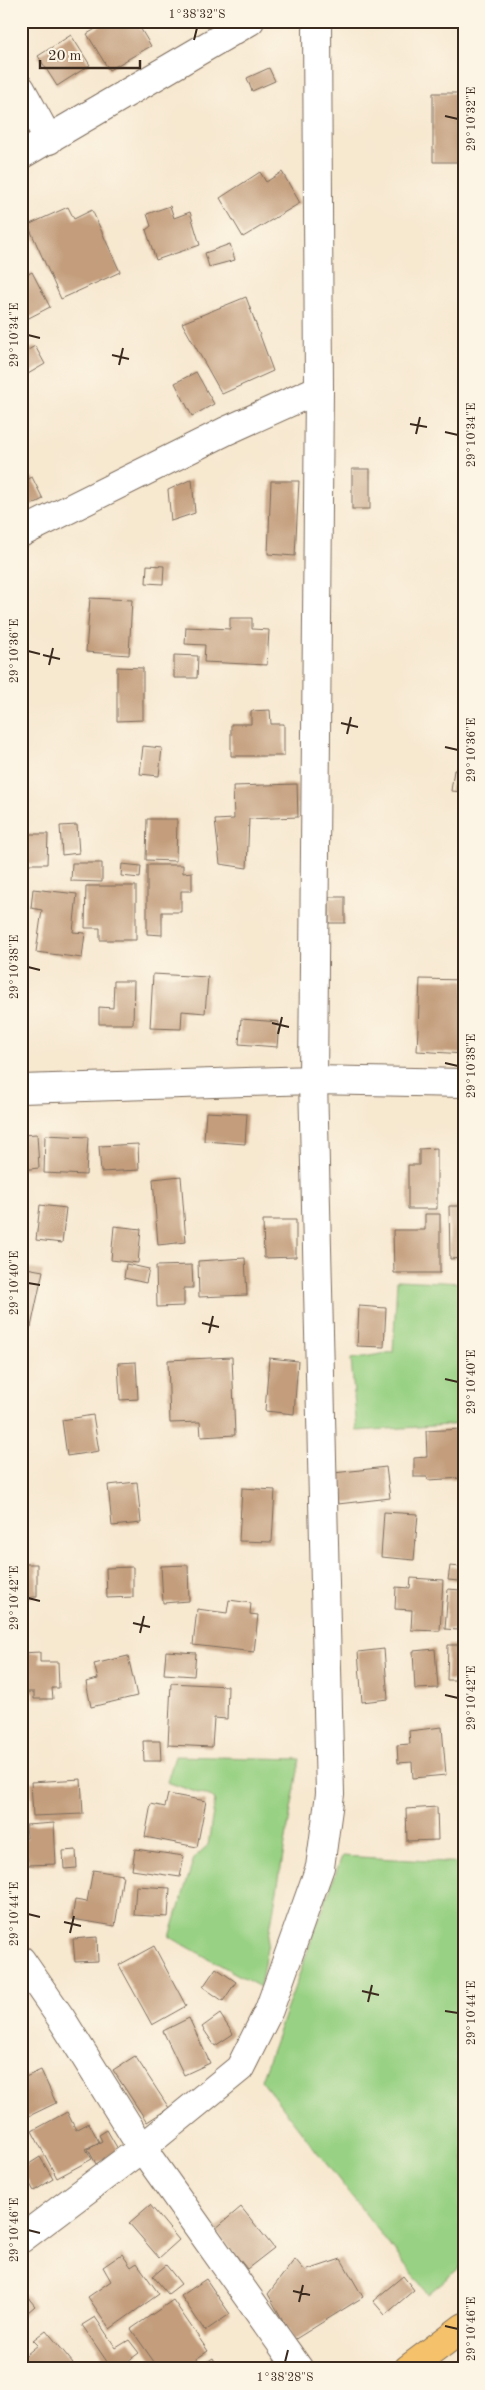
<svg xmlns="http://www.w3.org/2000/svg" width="485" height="2390" viewBox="0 0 485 2390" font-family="'Old Standard TT',serif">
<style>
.green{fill:#99d184;stroke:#6a7e51}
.building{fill:#c39d7c}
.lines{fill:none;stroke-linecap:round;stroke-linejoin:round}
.minor-casing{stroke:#7d6c5c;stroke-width:30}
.trunk-casing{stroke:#7d6c5c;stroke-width:30}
.minor{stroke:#fff;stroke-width:28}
.trunk{stroke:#f5c16b;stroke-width:28}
.ticks{fill:none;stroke:#3b2a1e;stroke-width:2}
.neatline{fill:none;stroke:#3b2a1e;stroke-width:2}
.ticks-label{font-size:12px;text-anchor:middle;fill:#3b2a1e}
</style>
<rect width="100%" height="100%" fill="#fcf5e5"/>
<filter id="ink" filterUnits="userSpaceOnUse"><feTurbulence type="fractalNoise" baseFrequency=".02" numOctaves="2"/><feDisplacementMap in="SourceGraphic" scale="10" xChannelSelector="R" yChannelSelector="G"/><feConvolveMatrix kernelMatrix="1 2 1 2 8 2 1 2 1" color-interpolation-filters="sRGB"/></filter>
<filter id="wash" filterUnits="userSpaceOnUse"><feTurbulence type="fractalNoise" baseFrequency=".0096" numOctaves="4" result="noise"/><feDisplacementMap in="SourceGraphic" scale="20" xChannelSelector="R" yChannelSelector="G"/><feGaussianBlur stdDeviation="1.12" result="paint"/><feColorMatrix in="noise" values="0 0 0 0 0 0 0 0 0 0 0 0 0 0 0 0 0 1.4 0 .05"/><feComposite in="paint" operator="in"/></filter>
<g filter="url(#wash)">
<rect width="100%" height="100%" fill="#f7e8d0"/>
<g class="green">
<path d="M397,1280L464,1283V1424L357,1431L351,1359L393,1352Z"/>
<path d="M175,1756L300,1759L260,1987L170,1937L194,1858L208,1845L215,1799L167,1782Z"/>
<path d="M342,1856L464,1863V2264L428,2294L261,2080Z"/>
</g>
<g id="blocks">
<g class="building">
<path d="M109,21H136L151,46L109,70L87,34Z"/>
<path d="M71,35L90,65L57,86L38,56Z"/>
<path d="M269,68L275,81L252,91L247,78Z"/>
<path d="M433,93H464V142H460V162H433Z"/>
<path d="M260,172L266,182L282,172L300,203L243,237L220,198Z"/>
<path d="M170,206L174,218L190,212L200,245L156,260L146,230L151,226L147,214Z"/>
<path d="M68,207L74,219L92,210L120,272L61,299L28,225Z"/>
<path d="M230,244L235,260L209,267L205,253Z"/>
<path d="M32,272L50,307L21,322V278Z"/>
<path d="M246,297L273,371L222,394L182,323Z"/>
<path d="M35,346L45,364L21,378V354Z"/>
<path d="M196,372L214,404L192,416L175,383Z"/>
<rect x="352" y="469" width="18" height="40"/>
<path d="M32,477L43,499L21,510V483Z"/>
<path d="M192,479L195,513L171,521L168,490Z"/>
<path d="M271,481H299L295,556L268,554Z"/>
<path d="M147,565L164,566L163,584L146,583Z"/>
<path d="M90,598L132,600L129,655L86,652Z"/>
<path d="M230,618H252V629L269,630L267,665L204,662L205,645L185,644L186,627L230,629Z"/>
<path d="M174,655L198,656L197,678H174Z"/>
<path d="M117,667L143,668V720L117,721Z"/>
<path d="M270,710L271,724H284V756H231V724H251V711Z"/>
<path d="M143,746L162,748L159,776L140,774Z"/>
<path d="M454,770L464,771V792L451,791Z"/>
<path d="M297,784L298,817L249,819L247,868L220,864L215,820L234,819L233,786Z"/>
<path d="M147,819H177L176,861L146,860Z"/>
<path d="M77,825L79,853L62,855L60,826Z"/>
<path d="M21,834H48L47,864H21Z"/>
<path d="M72,863H102V882L71,881Z"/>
<path d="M122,864L141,866L140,878L121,876Z"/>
<path d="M147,865H183V873L192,872V891H181V912H162V935L147,934Z"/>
<path d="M86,886H136V940H100V928H85Z"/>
<path d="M33,889L77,894L73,932L85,933L82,958L36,952L42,910L31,908Z"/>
<rect x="329" y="897" width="16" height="26"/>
<path d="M153,974L208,977L205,1013L182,1011L181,1029L150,1028Z"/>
<path d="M420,979L464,980V1054L417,1051Z"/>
<path d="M114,981H134L133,1024H99V1007L113,1008Z"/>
<path d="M241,1019L279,1022L277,1047L239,1044Z"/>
<path d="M206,1112L247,1114L245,1144L204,1141Z"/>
<path d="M37,1134L39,1168L21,1170V1135Z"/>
<path d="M45,1135L88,1137L86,1175L44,1173Z"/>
<path d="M138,1144L139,1170L101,1172L99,1146Z"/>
<path d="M437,1148V1209H408V1165H419V1149Z"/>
<path d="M181,1176L186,1242L158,1245L153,1179Z"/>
<path d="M464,1189V1258L450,1259L449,1206H461V1190Z"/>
<path d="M40,1205L66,1208L62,1243L36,1240Z"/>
<path d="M425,1214H440V1273H394L393,1230H425Z"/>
<path d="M263,1220H296V1257L264,1258Z"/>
<path d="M114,1226L141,1229L138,1263L111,1260Z"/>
<path d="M245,1258L247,1295L199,1297L198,1261Z"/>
<path d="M126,1264L149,1269L146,1283L124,1278Z"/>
<path d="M192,1265L193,1288H184V1306L157,1307L156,1266Z"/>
<path d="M21,1267L43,1271L31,1327L21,1325Z"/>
<path d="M359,1306L386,1308L384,1347L357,1346Z"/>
<path d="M232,1357L235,1435L201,1437L200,1422L170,1423L168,1360Z"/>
<path d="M269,1358L298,1361L294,1414L265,1411Z"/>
<path d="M136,1362L138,1399L120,1400L118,1363Z"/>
<path d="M93,1415L99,1451L67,1456L62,1420Z"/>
<path d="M461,1429L463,1478L428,1480L427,1477H414V1458L427,1457L426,1431Z"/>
<path d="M386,1467L390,1498L338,1504L334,1473Z"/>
<path d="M137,1482L141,1523L112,1526L108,1485Z"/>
<path d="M242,1488L275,1490L272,1542L239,1541Z"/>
<path d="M384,1512L418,1514L414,1560L381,1557Z"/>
<path d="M23,1564H37V1597L23,1598Z"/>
<path d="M188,1565L189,1601L163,1603L161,1566Z"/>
<path d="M450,1566L461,1567L459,1581L448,1580Z"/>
<path d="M133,1567V1597L107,1598L106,1568Z"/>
<path d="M411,1578L443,1580L440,1631L411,1630L412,1610L395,1609L396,1587L410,1588Z"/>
<path d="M448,1589L461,1590L458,1630L445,1629Z"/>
<path d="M229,1600L251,1603L250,1614L258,1615L254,1652L193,1645L197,1609L227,1613Z"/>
<path d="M448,1645H464V1680H447Z"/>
<path d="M384,1649L388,1699L362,1702L358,1652Z"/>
<path d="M435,1649L438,1688L415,1689L413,1651Z"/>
<path d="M166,1651L196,1653L194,1676L164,1674Z"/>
<path d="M40,1652V1662H58L59,1688H52L53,1699H34V1692H21V1653Z"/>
<path d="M128,1656L137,1696L91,1707L86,1682L98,1679L94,1664Z"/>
<path d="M171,1683L228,1686L227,1719L214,1718L212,1747L168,1745Z"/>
<path d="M442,1727L446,1775L413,1778L412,1762L398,1763L397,1745L410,1744L409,1731Z"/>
<path d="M143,1741H160L161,1761H144Z"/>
<path d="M81,1779L83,1814L33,1816L31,1782Z"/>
<path d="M168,1794L206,1801L197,1847L145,1837L151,1804L165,1807Z"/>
<path d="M437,1807L438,1840L407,1841L406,1809Z"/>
<path d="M54,1823L56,1864L28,1865L27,1857H21V1839L27,1838L26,1825Z"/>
<path d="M135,1849L184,1856L180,1877L132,1870Z"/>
<path d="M76,1850L77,1868L64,1869L63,1851Z"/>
<path d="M93,1870L123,1875L115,1926L72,1919L75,1900L87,1902Z"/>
<path d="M136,1886L170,1888L168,1917L134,1915Z"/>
<path d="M97,1937L98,1961L75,1962L73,1939Z"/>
<path d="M154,1946L186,2006L152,2025L119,1965Z"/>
<path d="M216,1968L236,1982L223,2001L203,1987Z"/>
<path d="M220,2014L233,2034L215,2046L202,2027Z"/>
<path d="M189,2018L210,2063L184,2075L163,2031Z"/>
<path d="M135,2056L169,2108L147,2122L113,2070Z"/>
<path d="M41,2070L56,2103L27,2117L21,2104V2079Z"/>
<path d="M67,2112L76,2130L89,2123L99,2142L86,2149L92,2159L57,2178L32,2131Z"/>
<path d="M107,2130L119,2151L96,2164L88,2149L102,2141L99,2135Z"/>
<path d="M40,2157L53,2179L34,2191L21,2169Z"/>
<path d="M150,2205L179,2240L159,2258L129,2223Z"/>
<path d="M241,2207L274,2248L247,2269L215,2229Z"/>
<path d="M122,2254L131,2267L137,2263L159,2294L110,2329L88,2297L111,2281L103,2267Z"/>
<path d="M295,2259L305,2271L341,2259L363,2297L294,2340L268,2294Z"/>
<path d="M166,2265L181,2284L168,2294L153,2276Z"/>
<path d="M403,2276L414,2290L385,2315L373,2301Z"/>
<path d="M206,2279L230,2314L205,2331L181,2296Z"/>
<path d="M21,2289L35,2306L21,2318Z"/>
<path d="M173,2300L208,2351L181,2369H159L131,2329Z"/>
<path d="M95,2317L116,2348L129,2340L139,2353L128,2361L134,2369H112L82,2325Z"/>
<path d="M46,2330L73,2363L66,2369H21V2359L38,2345L33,2340Z"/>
<path d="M213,2358L219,2369H196Z"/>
</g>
</g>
</g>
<g filter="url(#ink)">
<use href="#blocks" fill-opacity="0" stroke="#7d6c5c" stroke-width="1"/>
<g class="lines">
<g class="minor-casing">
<g id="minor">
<path d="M21,89L49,140"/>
<path d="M21,155L250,21"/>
<path d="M21,533L226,431L319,389"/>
<path d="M21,1089L313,1080L464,1083"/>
<path d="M21,1960L61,2018L142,2148L299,2369"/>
<path d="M21,2239L142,2148L240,2068L269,2010L320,1867L330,1794L313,1080L319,389L317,21"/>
</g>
</g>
<g class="trunk-casing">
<path id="trunk" d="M408,2369L464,2327"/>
</g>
<use href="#minor" class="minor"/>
<use href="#trunk" class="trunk"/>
</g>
</g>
<path class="ticks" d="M194,40L197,28M445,116L458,119M28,335L40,338M112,355L129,359M119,365L123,348M410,424L427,427M445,432L458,435M416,434L420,417M28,651L40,654M43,655L60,659M49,665L53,648M341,723L358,727M347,734L351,717M445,747L458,750M28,967L40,970M272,1023L289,1027M278,1034L282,1017M445,1063L458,1066M28,1283L40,1285M202,1323L219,1327M209,1333L213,1316M445,1379L458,1382M28,1598L40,1601M133,1623L150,1627M140,1633L144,1616M445,1695L458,1698M28,1914L40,1917M64,1922L81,1926M70,1933L74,1916M362,1991L379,1995M368,2002L372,1985M445,2011L458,2013M28,2230L40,2233M293,2291L310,2295M299,2302L303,2285M445,2326L458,2329M285,2362L288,2350"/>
<rect width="485" height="2390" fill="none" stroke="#fcf5e5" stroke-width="55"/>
<path d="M40 60v8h100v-8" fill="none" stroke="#3b2a1e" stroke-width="2.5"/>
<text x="48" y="60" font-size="15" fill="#3b2a1e" stroke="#fcf5e5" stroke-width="4" paint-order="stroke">20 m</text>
<rect x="28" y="28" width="430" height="2334" class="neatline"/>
<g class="ticks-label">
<text x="197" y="18">1°38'32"S</text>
<text transform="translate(471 119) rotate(-90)" y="4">29°10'32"E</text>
<text transform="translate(14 335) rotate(-90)" y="4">29°10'34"E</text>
<text transform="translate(471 435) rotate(-90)" y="4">29°10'34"E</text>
<text transform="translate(14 651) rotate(-90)" y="4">29°10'36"E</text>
<text transform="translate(471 750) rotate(-90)" y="4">29°10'36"E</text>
<text transform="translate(14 967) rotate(-90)" y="4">29°10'38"E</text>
<text transform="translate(471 1066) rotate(-90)" y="4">29°10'38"E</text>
<text transform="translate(14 1283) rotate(-90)" y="4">29°10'40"E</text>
<text transform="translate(471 1382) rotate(-90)" y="4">29°10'40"E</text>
<text transform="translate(14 1598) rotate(-90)" y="4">29°10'42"E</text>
<text transform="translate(471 1698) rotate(-90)" y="4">29°10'42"E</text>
<text transform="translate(14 1914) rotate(-90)" y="4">29°10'44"E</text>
<text transform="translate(471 2013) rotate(-90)" y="4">29°10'44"E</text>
<text transform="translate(14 2230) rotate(-90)" y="4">29°10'46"E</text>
<text transform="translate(471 2329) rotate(-90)" y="4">29°10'46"E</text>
<text x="285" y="2381">1°38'28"S</text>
</g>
</svg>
